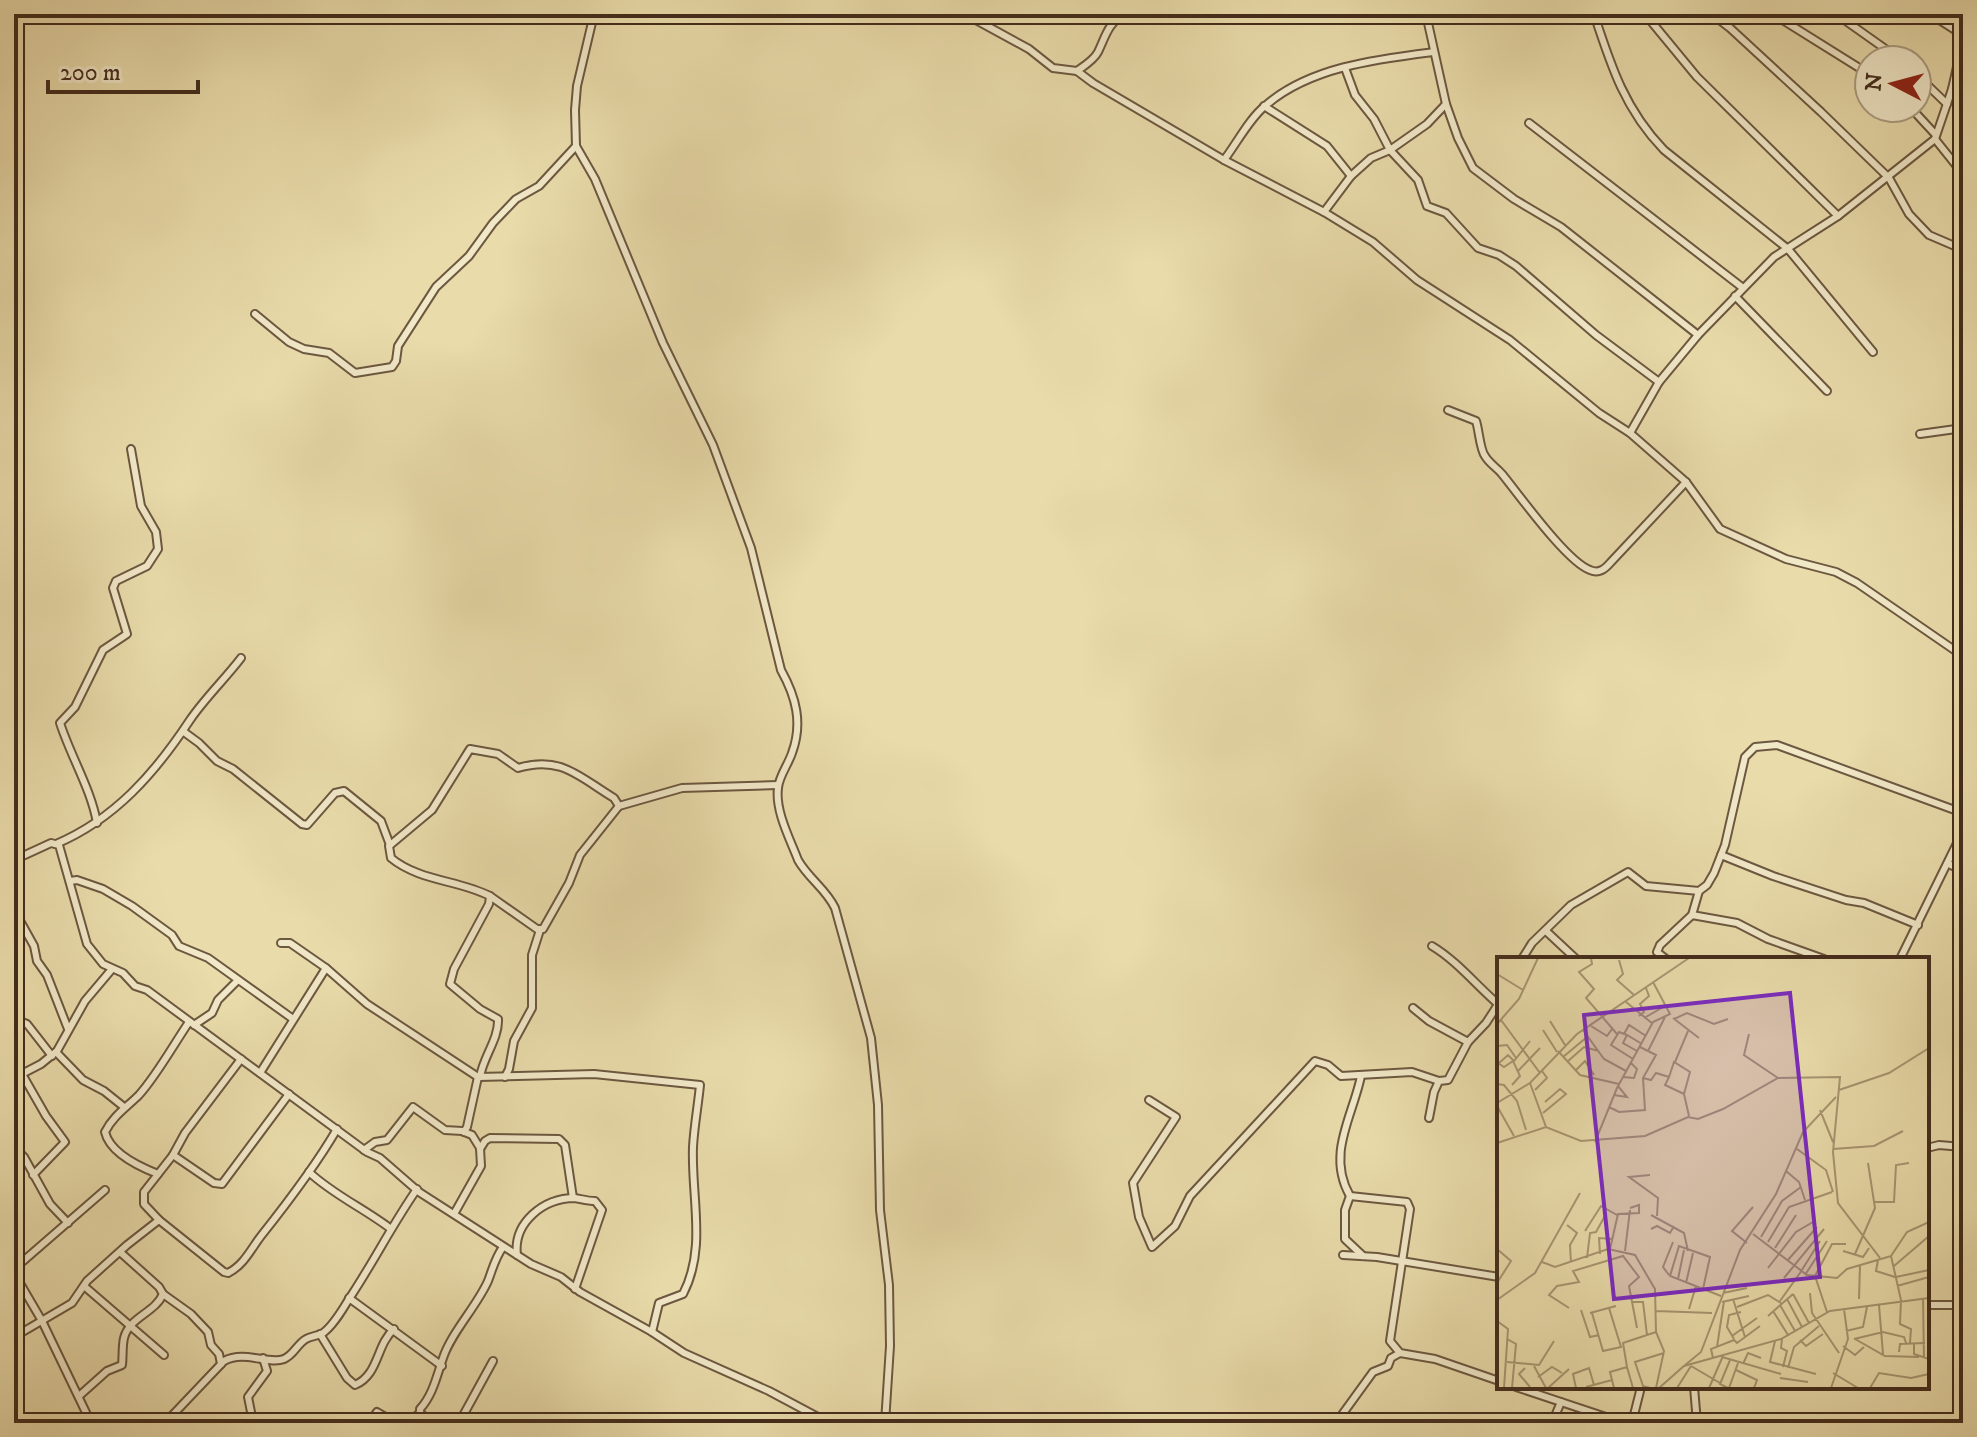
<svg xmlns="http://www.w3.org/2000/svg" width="1977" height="1437" viewBox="0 0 1977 1437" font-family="'IM FELL DW Pica',serif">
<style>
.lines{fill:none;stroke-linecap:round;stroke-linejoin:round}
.minor-casing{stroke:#6c5840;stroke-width:10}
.minor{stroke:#f1e8c8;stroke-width:6}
.inset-road{fill:none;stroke:#a79571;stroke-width:2}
.view{fill:#7b2cbf;fill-opacity:0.15;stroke:#7b2cbf;stroke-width:4}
.inset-edge{fill:none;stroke:#432c1c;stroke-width:4}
</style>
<rect width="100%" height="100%" fill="#e9dbaa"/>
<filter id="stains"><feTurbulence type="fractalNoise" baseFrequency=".0025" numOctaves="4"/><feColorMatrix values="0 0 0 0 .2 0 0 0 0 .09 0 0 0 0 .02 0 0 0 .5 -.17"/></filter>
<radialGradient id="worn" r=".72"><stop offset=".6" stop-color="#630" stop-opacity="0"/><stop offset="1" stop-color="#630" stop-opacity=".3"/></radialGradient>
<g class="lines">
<g class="minor-casing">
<g id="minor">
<path d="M594,14L577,86L575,110L576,146L595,179L663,343L713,445L751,548L781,670C796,697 803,723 792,753C788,765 779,776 778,788C775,811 790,839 798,860C808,878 826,889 835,908L871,1038L878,1105L880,1210L889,1285L890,1346L885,1423"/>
<path d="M965,14L1029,49L1053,68L1077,71L1093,83L1224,160L1324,212L1373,242L1417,280L1510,340L1599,413L1630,433L1686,482L1720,529L1786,559L1836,572L1857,583L1963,656"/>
<path d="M1426,14L1446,104L1458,138L1473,168L1514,199L1561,227L1698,335"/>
<path d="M1594,14C1611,66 1625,110 1664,150L1788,249L1873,352"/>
<path d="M1645,14L1697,77L1838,216"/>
<path d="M1706,14L1717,18L1730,28L1821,112L1889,178L1909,214L1929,235L1957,247"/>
<path d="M1773,14L1869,74"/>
<path d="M1836,14L1901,60"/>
<path d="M1930,14L1963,35"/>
<path d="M1345,68L1355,95L1374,119L1390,150L1418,180L1427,206L1446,213L1478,248L1499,255L1516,266L1596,335L1659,382"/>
<path d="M1077,71C1084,66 1094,60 1098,52C1105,38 1108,22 1125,14"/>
<path d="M1917,75L1947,104"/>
<path d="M1952,89L1963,100"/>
<path d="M1264,106L1327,146L1351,176"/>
<path d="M1911,108L1935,134"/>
<path d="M1529,123L1743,288"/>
<path d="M1935,139L1963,174"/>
<path d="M1224,160C1237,143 1249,119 1265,106C1309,67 1378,59 1434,52"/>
<path d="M1324,212L1351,176L1371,158L1390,150L1427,124L1446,104"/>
<path d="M1735,296L1827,391"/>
<path d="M255,314L289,342L304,349L329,353L355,373L392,367L396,361L398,346L436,287L469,256L493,223L516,199L539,186L576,146"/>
<path d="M1448,410L1476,421C1479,430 1480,450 1485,456C1489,463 1497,468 1502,474C1520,496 1567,562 1590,570C1599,574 1605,569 1611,562L1686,482"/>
<path d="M1630,433L1659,382L1698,335L1774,257L1838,216L1935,139L1952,89L1963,40"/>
<path d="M1920,434L1963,428"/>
<path d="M184,732L199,743L217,761L233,769L302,824L307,825L335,793L344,791L381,821L390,845"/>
<path d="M97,823C91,789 71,757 60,723L75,707L103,650L127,634L113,588L116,581L147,566L158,549L156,532L141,506L131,449"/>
<path d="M56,844C115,819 155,773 190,720C205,698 225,679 241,658"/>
<path d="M1721,855L1773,876L1846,900L1864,903L1918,925"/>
<path d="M14,860L51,843L59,845L87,944L103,964L123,973L135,986L147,990L367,1152L380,1158L419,1192L531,1264L561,1277L580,1292L652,1332L684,1353L769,1391L829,1423"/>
<path d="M1949,864L1963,871"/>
<path d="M70,881L77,880L103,889L132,906L172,935L179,946L208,958L293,1019"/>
<path d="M490,896L537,929H543L569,883L580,855L619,806"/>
<path d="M14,910L34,946L37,961L47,975L68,1029"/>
<path d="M1692,915L1737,923L1768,939L1824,959"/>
<path d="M1546,931L1576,959"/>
<path d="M281,943H290L326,968"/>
<path d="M1432,946C1457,961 1476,985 1498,1004"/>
<path d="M1522,959L1532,943L1571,905L1628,872L1646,886L1699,891"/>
<path d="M1666,959L1657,952L1660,945L1692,915L1699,891L1707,885L1714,873L1725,845L1745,757L1755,747L1777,745L1963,813"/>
<path d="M1900,959L1963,831"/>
<path d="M1413,1008L1429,1021L1468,1042"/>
<path d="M14,1025L22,1022L27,1024L52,1056"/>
<path d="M194,1025L212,1013L218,1000L237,981"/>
<path d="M56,1052L83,1080L104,1091L124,1107"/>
<path d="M241,1059L185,1133L173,1155L214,1183L222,1184L289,1094"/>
<path d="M260,1073L326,968L367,1004L478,1077L594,1074L700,1085C698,1106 694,1127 693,1147C691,1197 707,1248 683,1294L659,1303L652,1332"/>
<path d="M22,1074L46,1116L65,1142L33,1175"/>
<path d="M480,1077C483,1057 499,1039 498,1019L480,1009L450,984L454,969L489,904L490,896C458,880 419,881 391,858L389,846L432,810L470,749L498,754L518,768C561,755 579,777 614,798L619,806L682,788L778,785"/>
<path d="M505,1077L509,1069L514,1041L532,1008V955L540,930"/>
<path d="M14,1078L41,1064L57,1051L85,1001L112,969"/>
<path d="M1149,1100L1176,1117L1133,1183L1139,1217L1152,1247L1175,1226L1190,1196L1315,1061L1328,1065L1341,1076L1412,1072L1439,1081"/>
<path d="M1429,1118L1434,1092L1439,1081L1448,1080L1468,1042L1486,1023L1499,1003"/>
<path d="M464,1132L467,1127L478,1077"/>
<path d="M1927,1148L1939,1145L1963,1147"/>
<path d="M480,1149L485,1141L490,1138L559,1139L565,1145L573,1198"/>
<path d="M364,1150L375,1142L387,1140L413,1107L445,1130L462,1131L472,1135L480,1148L481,1166L454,1214"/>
<path d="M14,1155L20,1153L24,1157L50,1204L68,1223"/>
<path d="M173,1155L144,1192V1204L159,1220L224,1272L228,1273C244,1265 251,1249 261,1236C288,1202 315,1167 337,1129"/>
<path d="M309,1172C332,1194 365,1209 391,1229"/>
<path d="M158,1174C140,1167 110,1153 105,1132C113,1116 127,1107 139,1095C157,1075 174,1044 189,1022"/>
<path d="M1350,1196C1326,1154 1353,1116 1361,1076"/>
<path d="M517,1255C513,1223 543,1198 575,1198C581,1199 588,1201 595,1201L602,1210L575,1289"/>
<path d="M1343,1255L1377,1257L1499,1277"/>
<path d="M1363,1256L1345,1239V1210L1350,1196L1407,1202L1410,1209L1390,1341L1400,1353L1435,1359L1499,1381"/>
<path d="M14,1269L105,1190"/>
<path d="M14,1273L42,1321L91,1423"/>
<path d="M84,1286L164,1355"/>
<path d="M163,1294L191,1314L208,1332L211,1345L219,1354L221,1364"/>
<path d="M349,1298L442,1366"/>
<path d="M1927,1305H1963"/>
<path d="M320,1334L347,1378L355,1385C379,1375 376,1345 394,1329"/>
<path d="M14,1337L72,1303L87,1281L127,1245L159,1220"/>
<path d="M1516,1387L1624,1423"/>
<path d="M1694,1387L1697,1423"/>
<path d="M79,1396L107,1371L122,1365C123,1356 122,1347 124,1338C129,1317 155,1313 163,1294L159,1287L120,1252"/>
<path d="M165,1423L224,1361C244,1350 269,1365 284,1359C294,1355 297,1344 306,1339C311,1336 318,1336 323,1333C334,1325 342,1310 349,1299C373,1263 392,1225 417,1189"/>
<path d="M249,1423L251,1412L248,1397L267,1371L263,1358"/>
<path d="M369,1423L377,1412L396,1423"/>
<path d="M407,1423L420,1413"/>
<path d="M433,1423L420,1413V1409C433,1395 437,1375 443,1358C451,1333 477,1306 488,1281C493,1268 495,1258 503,1247"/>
<path d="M459,1423L493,1361"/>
<path d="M1336,1423L1373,1372L1388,1366L1391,1358L1400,1353"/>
<path d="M1552,1423L1561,1402"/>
<path d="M1632,1423L1641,1387"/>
</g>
</g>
<use href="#minor" class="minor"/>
</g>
<g transform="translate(1497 957)">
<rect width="432" height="432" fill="#e9dbaa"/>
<path class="inset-road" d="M94,1L95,7L82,15L97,32L89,41L120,77M122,3L126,17L120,23L137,38M0,17L26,33M129,45L156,67M142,59L147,55L143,47L152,39L149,31M147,61L168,49M176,61L202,81M177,62L190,56L217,67L231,62M4,63L43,116M53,64L68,88M0,67L22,42L41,1M94,69L110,79L115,72M46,73L60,95M86,73L107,102L129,114M127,77L132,68L149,79M252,77L247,98L281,121M130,78L122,75L114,88L136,102M0,89L10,88L19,101M61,94L83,118L122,127M140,94L126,86L130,78L145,87M151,94L168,60M66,100L90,80M70,105L87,90L102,94M178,105L191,74M1,106L7,110L16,104L23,119L15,128M2,106L11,98L17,104L33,84M21,114L43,91M78,114L88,104L97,118M126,120L137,121L140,112L134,106M172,120L168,128L187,137M146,121L154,123L159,116L172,120L177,105L193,115L187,137L192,159M33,126L49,170M0,127L7,128L20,144L29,173M38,133L50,121L45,114M342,133L392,116L432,91M117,138L130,140L121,129M0,146L33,126L80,77L192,1M0,149L17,179M112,150L122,155L148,153L146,121L159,98L143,90M323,153L336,185M46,156L69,137L63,132L48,145M98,185L120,131L156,65L173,57L156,25M0,186L49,170L84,184L148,179L191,160L201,162L226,152L281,121L343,120L336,195L341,246L383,301M300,192L329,213L336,235M336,192L377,189L406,174M289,214L302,225L308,243M153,218L132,220L161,241L160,259M377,245H397L399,208L412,206M154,258L187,276L191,294M70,268L80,276L73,288L74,306M154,272L160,269L173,276L177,269M88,274L104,249L120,258M256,277L310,318L340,321L350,312L394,299L404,343M264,280L285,244L304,230M271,285L292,250L335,235M250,286L235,274L256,250M278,291L299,258M0,292L14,304L0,326M113,292L121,257L142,256V248L133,251M128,294L133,253M346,294L366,300L372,291M103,297L102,281L115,282M358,297L378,251L371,206M394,299L410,275L432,265M90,301L93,276L99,275L109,257M381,303L379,314L398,320M290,304L320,270M45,305L58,310L111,292L138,298L158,332L159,375L167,394L159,431M397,309L432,279M271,311L299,275L316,265M303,316L323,284M172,318L166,310L176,285M308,318L330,284M318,319L335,287H349M318,319L330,355M399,320L432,313M287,321L327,272M181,322L187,293M189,326L196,296M400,329L432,320M206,332L213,300L182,289L173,319L224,339M226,336L250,331M313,336L315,356L342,396M296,337L312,366M426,341L427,401M236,342L248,380M290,342L305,370M362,342L363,308M0,343L38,316L83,236M404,343L403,367L414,372L413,386M283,344L303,316M136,345H146L150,378M225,345L252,339M283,348L298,374M382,348L386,397M240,350L271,338L284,346M72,351L52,338L60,329L82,325L76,314L126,299L142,320L132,329L140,371M192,352L199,329M84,353L93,380L102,378M159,354L215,356M276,354L291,378M93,356L119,349M95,356L106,394L124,390L112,351M271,359L296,337M0,364L11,372L7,431M349,374L366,370L370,350M235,379L260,361M10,382L19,387L15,431M237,382L230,370L232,358L244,355M285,382L284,391L290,394L286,410M357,382L386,375L407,380L409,386M358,382L388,399L422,400M303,383L309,389L326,377M278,384L273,405L319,417M417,386V397L432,402M346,389L358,398L367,390M220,390L227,344M402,395L403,387L428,386M225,400L284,417M216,401L214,392L237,383L240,386L263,369M10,405L42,408L57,384M246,407L251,396L264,401M37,409L49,431M187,409L204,395L243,293L279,237L306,175L339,140M194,409L223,426M130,410L126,386L159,375M28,411L22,417L33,430M291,411L297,390L322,369M239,413L260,423L257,431M336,416L361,431M41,420L55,410L65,416M283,421L311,425M89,430L115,423M51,431L72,412M79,431L76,417L92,411L97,428M117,431L113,415L130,410L136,431M153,431L146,429L138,405L167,396M162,431L187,409L284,382L333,354L432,341M180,431L194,409M212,431L226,399M231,431L223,427L233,403M232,431L241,406M334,431L351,382L347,352M373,431L382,416L414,421L432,417"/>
<path class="view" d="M293,36L323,320L117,342L87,58Z"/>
<rect width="432" height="432" class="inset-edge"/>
</g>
<rect width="1977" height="1437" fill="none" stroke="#e9dbaa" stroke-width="48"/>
<rect x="16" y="16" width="1945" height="1405" fill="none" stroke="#432c1c" stroke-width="4"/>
<rect x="24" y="24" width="1929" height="1389" fill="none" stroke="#432c1c" stroke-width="2"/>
<g transform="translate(1893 84) rotate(276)"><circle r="38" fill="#f1e8c8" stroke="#ab9d83" stroke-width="2"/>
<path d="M0-6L14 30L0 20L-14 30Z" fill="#8f2418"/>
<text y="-12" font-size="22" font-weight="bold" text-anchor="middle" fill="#432c1c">N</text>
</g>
<path d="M48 80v12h150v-12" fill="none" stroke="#432c1c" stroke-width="4"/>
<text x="60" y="80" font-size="24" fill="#432c1c" stroke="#f1e8c8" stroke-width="6" paint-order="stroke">200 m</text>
<rect width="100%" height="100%" filter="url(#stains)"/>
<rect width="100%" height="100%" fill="url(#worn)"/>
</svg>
